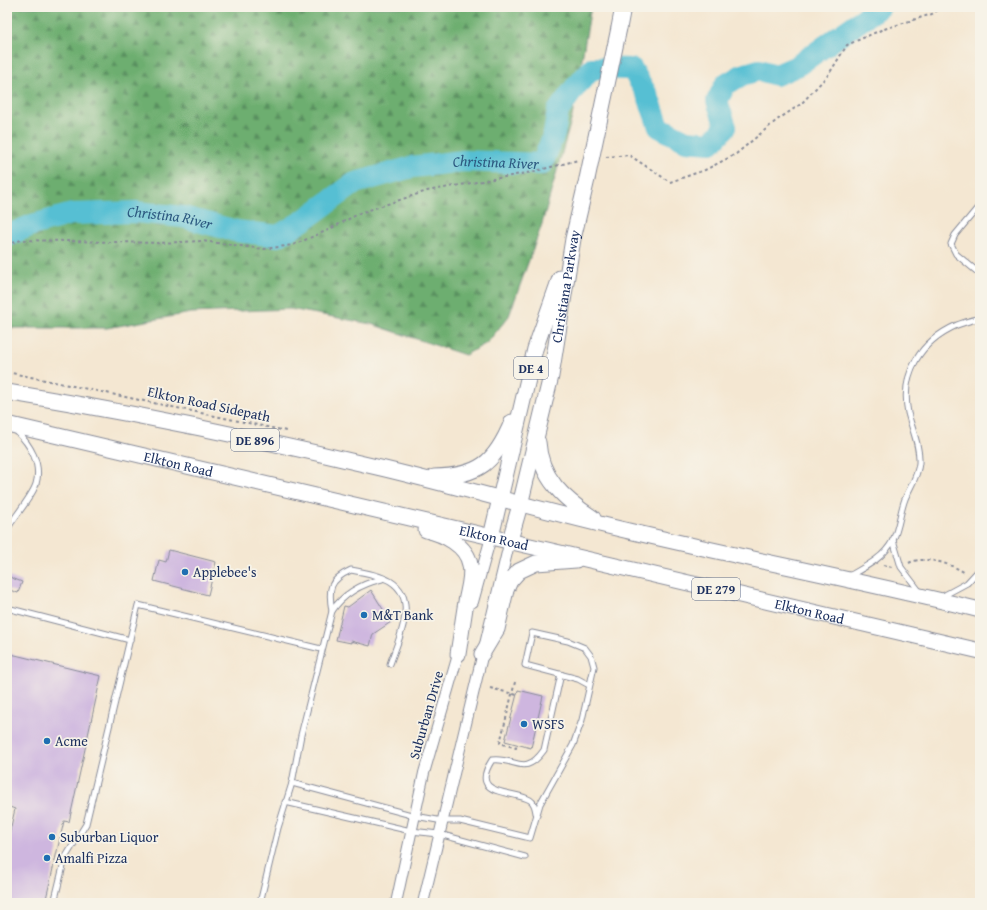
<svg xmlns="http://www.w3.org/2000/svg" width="987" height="910" viewBox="0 0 987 910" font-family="'Gentium Book Plus',serif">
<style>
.forest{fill:url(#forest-firs);stroke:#446e67}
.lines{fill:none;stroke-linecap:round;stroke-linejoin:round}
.river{stroke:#57bfd3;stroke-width:22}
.building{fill:#ceb6df}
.lane-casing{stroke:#888b98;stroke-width:7}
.street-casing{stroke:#888b98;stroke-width:12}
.primary-casing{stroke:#888b98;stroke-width:17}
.path{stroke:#888b98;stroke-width:2;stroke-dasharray:3 3;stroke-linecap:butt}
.lane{stroke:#fff;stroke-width:5}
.street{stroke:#fff;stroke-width:10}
.primary{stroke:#fff;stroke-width:15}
.primary-bridge-casing{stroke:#888b98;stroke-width:17;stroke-linecap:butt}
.primary-bridge{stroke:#fff;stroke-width:15}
.poi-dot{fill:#1f6fb2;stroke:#f7f3e8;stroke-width:1.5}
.labels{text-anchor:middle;stroke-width:3.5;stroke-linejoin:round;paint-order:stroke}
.shield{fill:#f7f3e8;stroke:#5d6a87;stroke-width:1}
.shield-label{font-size:13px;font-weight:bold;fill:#1b2f5e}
.street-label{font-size:14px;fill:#1b2f5e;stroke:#f7f3e8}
.poi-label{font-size:14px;fill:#1b2f5e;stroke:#f7f3e8;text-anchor:start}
.water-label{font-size:15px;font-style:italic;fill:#2d5a81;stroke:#f7f3e8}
</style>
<defs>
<pattern id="forest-firs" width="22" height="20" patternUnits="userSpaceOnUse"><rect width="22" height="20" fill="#6dae70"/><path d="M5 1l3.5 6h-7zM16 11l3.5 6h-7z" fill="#598e5f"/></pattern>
</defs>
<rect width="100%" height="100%" fill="#f7f3e8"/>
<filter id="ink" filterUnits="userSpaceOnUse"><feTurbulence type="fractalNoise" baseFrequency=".025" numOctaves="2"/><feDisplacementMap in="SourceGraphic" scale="8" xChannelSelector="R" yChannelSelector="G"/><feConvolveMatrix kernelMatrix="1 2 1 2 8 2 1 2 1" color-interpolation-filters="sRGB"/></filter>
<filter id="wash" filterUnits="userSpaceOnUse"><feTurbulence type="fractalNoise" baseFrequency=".012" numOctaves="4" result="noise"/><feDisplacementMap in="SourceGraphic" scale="16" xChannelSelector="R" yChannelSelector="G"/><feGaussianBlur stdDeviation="0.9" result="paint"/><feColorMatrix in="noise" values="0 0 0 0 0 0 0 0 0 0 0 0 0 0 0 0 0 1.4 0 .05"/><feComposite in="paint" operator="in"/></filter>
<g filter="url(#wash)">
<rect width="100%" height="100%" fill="#f4e7d2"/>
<path class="forest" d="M7,7H591L572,117L542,224L509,316L487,343L465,355L371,324L290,309L191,313L107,328H7Z"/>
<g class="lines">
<path class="river" id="s1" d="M7,236L32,225L72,214L136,212L183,217L236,231L278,236L304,220L355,183L412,167L463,161L542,164L554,134L558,111L577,85L593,68L632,69L648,96L659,127L686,141L711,143L726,127L717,101L725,85L742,75L759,70L776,75L797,66L880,7"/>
</g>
<g id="blocks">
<g class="building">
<path d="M169,550L216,562L208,595L154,581L159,560L166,562Z"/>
<path d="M7,576L22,582L18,593L7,589Z"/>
<path d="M371,590L391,622L373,634L370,646L351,641V643L336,640L344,606L348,607Z"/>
<path d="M7,653L101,676L69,822L64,821L45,903H7V844L15,809L7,806Z"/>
<path d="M518,690L543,696L531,748L505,741Z"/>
</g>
</g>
</g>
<g filter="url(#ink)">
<use href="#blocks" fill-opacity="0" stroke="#888b98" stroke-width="1"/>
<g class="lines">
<g class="lane-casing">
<g id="lane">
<path d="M980,205L955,235L951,244L956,254L980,274"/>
<path d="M7,529C14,518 33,495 36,484C42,464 30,444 16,431"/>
<path d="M893,540L901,567L920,592"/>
<path d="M849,576C865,567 884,558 893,540C899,528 900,512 905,499C910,487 918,476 919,463C920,446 912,429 908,413C900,373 921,341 957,325C964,322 973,320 980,318"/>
<path d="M941,597L967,583L980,569"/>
<path d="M7,608L130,640"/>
<path d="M332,611C328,589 329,580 351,570C363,572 379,575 390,581C420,599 398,640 390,664"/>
<path d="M292,783L415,816L443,821H460L530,838L540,804L573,745L582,720L594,667L591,656L585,648L568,641L532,633L525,665L578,679L589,685"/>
<path d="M285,802L411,831L439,834L525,857"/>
<path d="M536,813C535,808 535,803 530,800C513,790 468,797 492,760C516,757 524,778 544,750L561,674"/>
<path d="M54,903L65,858L86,824L138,605L321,649"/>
<path d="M260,903L278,828L292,783L301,735L332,611C344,593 361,584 382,579"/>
</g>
</g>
<g class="street-casing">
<g id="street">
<path d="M473,602L491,537"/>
<path d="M396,903L424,773L460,648"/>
<path d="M423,903L510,540"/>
</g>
</g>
<g class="primary-casing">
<g id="primary">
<path d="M619,28L623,7"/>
<path d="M7,392C134,413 260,439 385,469C468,489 550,513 633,532C748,559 865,582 980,610"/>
<path id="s2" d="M7,424L980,651"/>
<path d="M538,442C540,478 564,499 593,518"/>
<path d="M434,477C479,476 495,463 512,422"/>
<path d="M426,530C443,534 467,545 470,565C473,576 468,590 466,602C463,619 461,636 458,654"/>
<path d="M491,537L535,349L560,278"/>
<path id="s3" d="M510,540L520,505L551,376L573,239L587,179"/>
<path d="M482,654L497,629L506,590L510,581L519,571L536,563L576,560"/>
</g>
</g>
<g class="path">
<path d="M606,157L629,155L670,182L705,170L736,154L777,120L801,104L829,74L847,45L881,30L932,14L942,7"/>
<path d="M7,245L21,240L159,243L202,241L264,249L293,245L326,231L360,213L427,191L532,172L578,160"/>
<path d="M7,372L286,431"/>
<path d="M909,563C924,555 952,564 965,573"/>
<path d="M883,565L892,567"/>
<path d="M515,682L500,743L516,748L517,744"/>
<path d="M490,688L517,695"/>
</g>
<use href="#lane" class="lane"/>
<use href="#street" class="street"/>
<use href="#primary" class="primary"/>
<g class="primary-bridge-casing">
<path id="primary-bridge" d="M587,179L619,28"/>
</g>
<use href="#primary-bridge" class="primary-bridge"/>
</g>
</g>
<g class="poi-dot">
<circle cx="185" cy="572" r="4"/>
<circle cx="364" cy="615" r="4"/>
<circle cx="524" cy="724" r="4"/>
<circle cx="47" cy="741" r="4"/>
<circle cx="52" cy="837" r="4"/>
<circle cx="47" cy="858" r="4"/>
</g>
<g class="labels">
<g class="shield">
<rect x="514" y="357" width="34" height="22" rx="3"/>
<rect x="231" y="429" width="48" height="22" rx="3"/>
<rect x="692" y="578" width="48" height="22" rx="3"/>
</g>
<g class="shield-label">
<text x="531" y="373">DE 4</text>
<text x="255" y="445">DE 896</text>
<text x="716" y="594">DE 279</text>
</g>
<g class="street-label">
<text dy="5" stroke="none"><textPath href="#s3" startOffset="260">Christiana Parkway</textPath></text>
<text transform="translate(209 404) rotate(12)" y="5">Elkton Road Sidepath</text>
<text dy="5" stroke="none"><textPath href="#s2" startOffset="176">Elkton Road</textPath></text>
<text dy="5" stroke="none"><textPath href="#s2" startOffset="500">Elkton Road</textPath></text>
<text dy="5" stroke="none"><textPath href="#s2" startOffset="824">Elkton Road</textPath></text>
<text transform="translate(426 715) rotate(-74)" y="5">Suburban Drive</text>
</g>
<g class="poi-label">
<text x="193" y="577">Applebee's</text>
<text x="372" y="620">M&amp;T Bank</text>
<text x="532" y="729">WSFS</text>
<text x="55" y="746">Acme</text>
<text x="60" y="842">Suburban Liquor</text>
<text x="55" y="863">Amalfi Pizza</text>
</g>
<g class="water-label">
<text dy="5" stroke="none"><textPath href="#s1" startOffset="514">Christina River</textPath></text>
<text dy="5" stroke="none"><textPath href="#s1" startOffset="167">Christina River</textPath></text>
</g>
</g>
<rect width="987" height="910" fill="none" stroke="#f7f3e8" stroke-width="24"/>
</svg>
